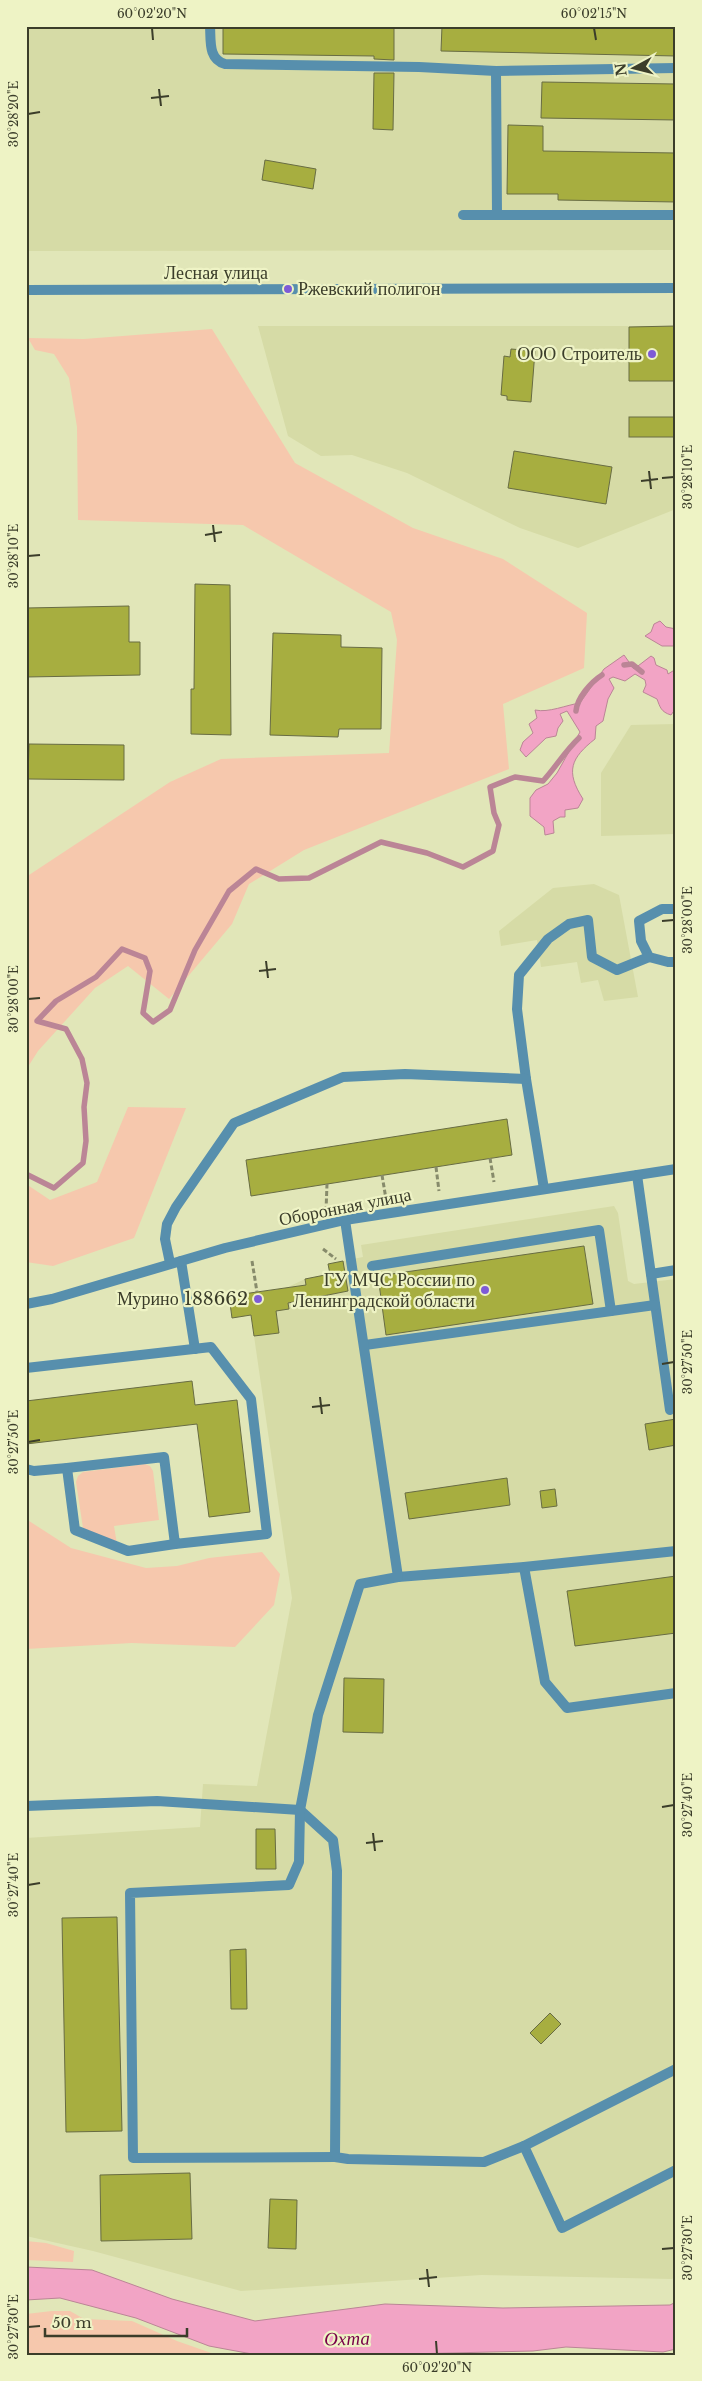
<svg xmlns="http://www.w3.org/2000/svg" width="702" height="2381" viewBox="0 0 702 2381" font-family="'Libre Baskerville',serif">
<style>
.built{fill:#d6dba6}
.green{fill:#f6c8ad}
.water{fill:#f2a4c5;stroke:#bb8596}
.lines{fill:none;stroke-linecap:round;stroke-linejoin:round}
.stream{stroke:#bb8596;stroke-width:5.5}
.building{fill:#a7ae40;stroke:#686c43}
.path{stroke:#878b6b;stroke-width:3;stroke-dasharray:5 2.5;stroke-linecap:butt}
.lane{stroke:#578fad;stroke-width:10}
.street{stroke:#578fad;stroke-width:10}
.ticks{fill:none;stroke:#3b3d2a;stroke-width:2}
.poi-dot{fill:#7e5bd6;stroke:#eef3c5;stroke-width:2}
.labels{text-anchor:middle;stroke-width:4.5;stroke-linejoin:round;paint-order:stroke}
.street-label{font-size:18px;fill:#3b3d2a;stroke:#eef3c5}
.poi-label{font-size:18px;fill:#3b3d2a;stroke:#eef3c5;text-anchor:end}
.water-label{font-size:19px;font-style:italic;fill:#780048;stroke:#eef3c5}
.neatline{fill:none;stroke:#3b3d2a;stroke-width:2}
.ticks-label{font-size:12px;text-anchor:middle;fill:#3b3d2a}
</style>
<rect width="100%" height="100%" fill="#e1e6b8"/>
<g class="built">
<path d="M26,26H676V250L26,251Z"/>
<path d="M258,326H676V509L578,548L520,528L407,473L352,455L321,456L288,436Z"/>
<path d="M676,724V834L601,836V773L631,725Z"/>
<path d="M594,884L619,895L638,997L604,1001L598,980L581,983L577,962L541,967L537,940L501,946L499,931L553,888Z"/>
<path d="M614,1206L618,1213L628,1281L634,1284L676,1279V2276L672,2279L481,2275L241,2291L93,2251L26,2236V1838L200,1827L203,1784L257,1786L292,1598L254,1336L279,1333L276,1311L289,1309L286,1288L305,1279L329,1274L328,1264L363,1257L361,1245Z"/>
</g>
<g class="green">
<path d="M212,329L295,463L413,528L503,559L587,613L584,668L503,704L509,769L304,850L249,884L232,924L169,999L128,966L95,988L38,1051L26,1070V877L170,782L221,759L389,753L397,640L391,612L243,525L78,520L77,427L69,378L54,354L35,350L28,338L84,339Z"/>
<path d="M128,1107L186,1108L134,1238L53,1266L26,1262V1184L50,1200L97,1182Z"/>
<path d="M145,1464L150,1466L153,1471L159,1520L114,1526L117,1544L83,1528L76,1482L78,1476L83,1472Z"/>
<path d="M26,1519L71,1548L146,1568L177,1566L209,1558L262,1552L280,1574L274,1605L235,1647L132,1643L26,1649Z"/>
<path d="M26,2241L46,2243L74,2251L73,2262L26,2260Z"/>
<path d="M52,2311H70L84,2319L132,2321L177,2341L217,2355H26V2314Z"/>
</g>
<g class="water">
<path d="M660,621L666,627L676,629V646H662L645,636L651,632L654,624Z"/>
<path d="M624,655L634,669L651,656L654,658L656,665L667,670L668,674L676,669V708L671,715C661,712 660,707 657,699L643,692L646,685L645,680L635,674L625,681L613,677L609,679L614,688L608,699L603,721L596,726L595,739C571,758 565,771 583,799L578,808L565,810V817H560L553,821L554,833L545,835L544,827L530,816V798L536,790L548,784L557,773L580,732L567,711L560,714L563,721L558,728L556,736L546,738L526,757L520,750L523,742L533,733L529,724L537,718L535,710C549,713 566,705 580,703L604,669Z"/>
<path d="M26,2267L92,2270L172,2299L255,2321L385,2304L503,2308L670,2305L676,2302V2349L663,2352L566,2347L533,2351L408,2354H252L209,2346L136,2318L60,2298L26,2300Z"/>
</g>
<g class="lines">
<g class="stream">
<path d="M624,665L632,664L642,672"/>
<path d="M576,711C577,698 591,682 602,675"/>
<path d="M26,1174L54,1188L83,1163L86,1141L84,1107L87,1083L82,1059L66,1029L37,1021L56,1001L96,977L122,949L145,958L150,971L143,1013L153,1022L170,1010L195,950L229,891L256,869L279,879L309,878L381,842L427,853L463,867L493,851L499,825L494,813L490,787L515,777L543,781C556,767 565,751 579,738"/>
</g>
</g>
<g class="building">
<path d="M223,26H394V60L374,59V56L223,54Z"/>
<path d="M442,26H676V56L441,51Z"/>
<path d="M374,73H394L393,130L373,129Z"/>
<path d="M542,82L676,84V120L541,118Z"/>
<path d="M508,125L543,126V151L676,153V202L558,200V194H507Z"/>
<path d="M265,160L316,169L313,189L262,180Z"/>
<path d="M676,326V381H629V327Z"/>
<path d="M511,349L535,351L531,402L507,400V396L501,395L504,356L510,357Z"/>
<rect x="629" y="417" width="47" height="20"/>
<path d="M514,451L612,467L606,504L508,488Z"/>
<path d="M195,584L230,585L231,735L191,734V689H194Z"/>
<path d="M129,606V642H140V675L26,677V608Z"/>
<path d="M273,633L341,635V647L382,648L381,729H339L338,737L270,735Z"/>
<path d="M29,744L124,745V780L28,779Z"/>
<path d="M507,1119L512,1155L251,1196L246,1160Z"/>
<path d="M584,1246L593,1304L386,1335L378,1276Z"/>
<path d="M343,1261L348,1291L288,1303L289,1309L276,1311L279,1333L254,1336L251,1315L232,1318L229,1296L306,1285L305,1279L330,1274L328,1264Z"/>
<path d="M192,1381L195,1405L237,1400L250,1512L209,1517L197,1424L26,1444V1401Z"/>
<path d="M676,1419V1445L649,1450L645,1424Z"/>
<path d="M507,1478L510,1505L409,1519L405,1493Z"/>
<path d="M555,1489L557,1506L542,1508L540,1491Z"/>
<path d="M676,1576V1633L575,1646L567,1591Z"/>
<path d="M344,1678L384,1679L383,1733L343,1732Z"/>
<path d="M256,1829H275L276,1869H256Z"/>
<path d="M117,1917L122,2131L66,2132L62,1918Z"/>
<path d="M246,1949L247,2009H231L230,1950Z"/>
<path d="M550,2013L561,2024L541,2044L530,2033Z"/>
<path d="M190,2173L192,2239L101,2241L100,2175Z"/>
<path d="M270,2199L297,2200L296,2249L268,2248Z"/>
</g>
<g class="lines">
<g class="path">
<path d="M490,1158L494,1182"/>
<path d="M436,1167L439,1191"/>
<path d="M382,1175L386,1199"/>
<path d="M326,1211L327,1184"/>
<path d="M323,1249L336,1259"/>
<path d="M252,1261L257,1292"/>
</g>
<g class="lane">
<path d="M210,26C211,41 208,59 225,64L419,67L496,71L676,68"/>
<path d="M496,71L497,215"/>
<path d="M463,215H676"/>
<path d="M676,909H662L639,921L641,941L649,957L668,962H676"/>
<path d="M637,1175L670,1410"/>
<path d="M544,1189L526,1079L517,1009L519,975L548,939L569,924L588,920L592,957L617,970L649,957"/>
<path d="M181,1261L195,1349"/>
<path d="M170,1263L165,1239L167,1224L176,1207L234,1123L343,1077L405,1074L526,1079"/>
<path d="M372,1266L599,1230L611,1311"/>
<path d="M651,1274L676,1270"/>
<path d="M365,1345L655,1305"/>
<path d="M26,1368L211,1347L251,1399L267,1534L175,1544L164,1457L67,1468L34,1471L26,1469"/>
<path d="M67,1468L75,1530L128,1551L175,1544"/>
<path d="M524,1567L545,1682L567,1708L676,1693"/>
<path d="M398,1577L524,1567L676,1551"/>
<path d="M26,1806L157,1801L300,1810L333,1840L337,1871L335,2157L348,2159L484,2162L524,2146L676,2069"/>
<path d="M524,2146L562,2228L676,2170"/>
<path d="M335,2157L133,2158L130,1893L289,1885L299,1862L300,1810L318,1715L360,1584L398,1577L345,1220"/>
</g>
<g class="street">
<path d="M26,290L676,288"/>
<path d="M26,1304L52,1299L225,1248L345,1220L676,1169"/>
</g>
</g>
<path class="ticks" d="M152,28L153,40M594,28L596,40M159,89L161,106M151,98L169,96M28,114L40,112M649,471L651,489M662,478L674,477M641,481L658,479M213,525L215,542M205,535L222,532M28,556L40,555M662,921L674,920M266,961L268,978M259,971L276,969M28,999L40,998M662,1364L674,1362M320,1397L322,1414M312,1407L330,1405M28,1442L40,1440M662,1807L674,1805M373,1833L375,1851M366,1843L383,1841M28,1885L40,1883M662,2249L674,2248M427,2269L429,2287M419,2279L437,2277M28,2327L40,2326M436,2341L437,2354"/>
<g class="poi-dot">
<circle cx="288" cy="289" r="5"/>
<circle cx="652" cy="354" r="5"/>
<circle cx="485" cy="1290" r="5"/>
<circle cx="258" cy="1299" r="5"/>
</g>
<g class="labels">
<g class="street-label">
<text x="216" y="279">Лесная улица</text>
<text transform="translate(345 1207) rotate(-11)" y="6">Оборонная улица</text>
</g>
<g class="poi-label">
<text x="298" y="295" text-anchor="start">Ржевский полигон</text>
<text x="642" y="360">ООО Строитель</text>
<text x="475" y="1286">ГУ МЧС России по<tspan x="475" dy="21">Ленинградской области</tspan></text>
<text x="248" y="1305">Мурино 188662</text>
</g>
<g class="water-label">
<text transform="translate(347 2338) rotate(-1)" y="7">Охта</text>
</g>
</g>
<rect width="702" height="2381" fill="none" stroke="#eef3c5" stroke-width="55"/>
<g transform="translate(634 68) rotate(263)" stroke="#eef3c5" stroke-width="4" paint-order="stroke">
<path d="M0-4L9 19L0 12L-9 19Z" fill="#3b3d2a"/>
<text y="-8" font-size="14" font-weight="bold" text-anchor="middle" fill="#3b3d2a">N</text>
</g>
<path d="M45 2328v8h142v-8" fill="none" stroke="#3b3d2a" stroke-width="2.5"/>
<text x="52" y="2328" font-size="15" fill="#3b3d2a" stroke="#eef3c5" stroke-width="4" paint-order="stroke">50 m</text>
<rect x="28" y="28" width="646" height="2326" class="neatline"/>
<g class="ticks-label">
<text x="152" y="18">60°02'20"N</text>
<text x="594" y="18">60°02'15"N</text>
<text transform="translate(14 114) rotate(-90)" y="4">30°28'20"E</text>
<text transform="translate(688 477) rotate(-90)" y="4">30°28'10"E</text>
<text transform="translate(14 556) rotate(-90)" y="4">30°28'10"E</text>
<text transform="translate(688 920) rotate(-90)" y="4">30°28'00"E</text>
<text transform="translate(14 999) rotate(-90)" y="4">30°28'00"E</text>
<text transform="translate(688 1362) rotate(-90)" y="4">30°27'50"E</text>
<text transform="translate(14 1442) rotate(-90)" y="4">30°27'50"E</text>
<text transform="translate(688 1805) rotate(-90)" y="4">30°27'40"E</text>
<text transform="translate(14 1885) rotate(-90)" y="4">30°27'40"E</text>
<text transform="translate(688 2248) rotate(-90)" y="4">30°27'30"E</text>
<text transform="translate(14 2327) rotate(-90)" y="4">30°27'30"E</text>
<text x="437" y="2372">60°02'20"N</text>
</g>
</svg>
